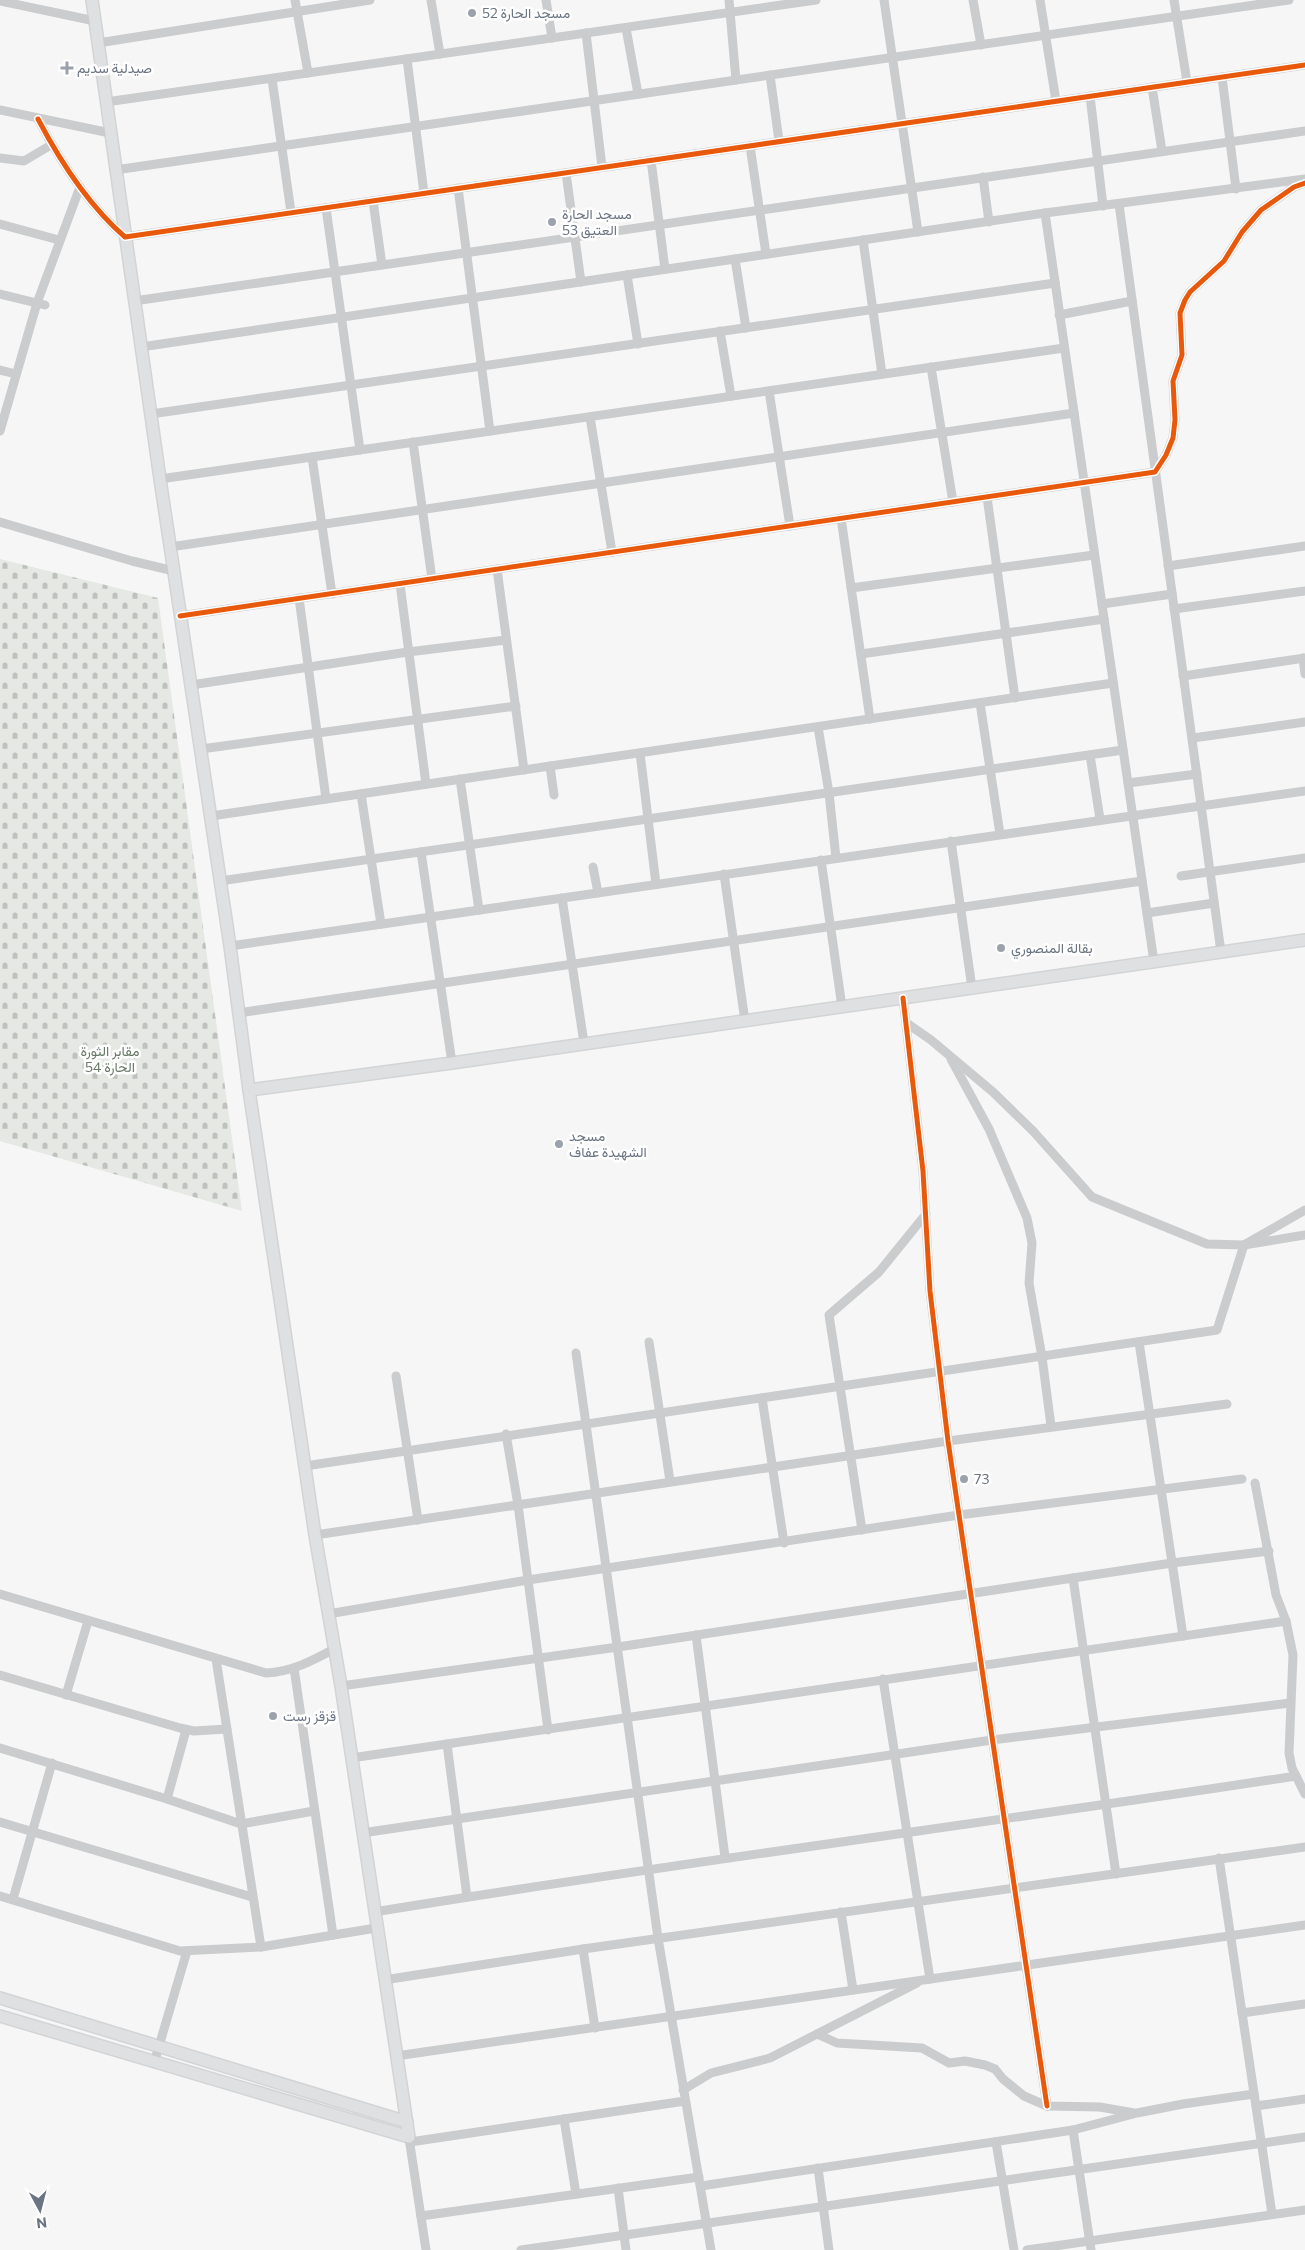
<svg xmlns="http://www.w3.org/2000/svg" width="1305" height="2250" viewBox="0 0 1305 2250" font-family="Commissioner,Vazirmatn,sans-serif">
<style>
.cemetery{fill:url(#cemetery-stones)}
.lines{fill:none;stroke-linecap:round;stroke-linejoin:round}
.major-casing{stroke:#d3d4d5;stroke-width:14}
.minor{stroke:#cbcccd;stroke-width:9}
.major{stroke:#dfe0e1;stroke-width:11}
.cycleway-casing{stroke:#fff;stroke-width:8}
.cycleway{stroke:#e8590c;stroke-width:5}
.poi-dot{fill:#9ba2ab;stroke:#fff;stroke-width:2}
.labels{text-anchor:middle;stroke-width:5;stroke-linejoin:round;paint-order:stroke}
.poi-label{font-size:14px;fill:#6a7482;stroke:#fff;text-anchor:start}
.park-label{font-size:14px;fill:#697a68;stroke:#fff}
</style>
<defs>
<pattern id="cemetery-stones" width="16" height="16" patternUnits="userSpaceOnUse" patternTransform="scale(1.25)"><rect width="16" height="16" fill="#e6e8e4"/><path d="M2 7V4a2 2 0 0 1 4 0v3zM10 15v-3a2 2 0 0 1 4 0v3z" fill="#bec1be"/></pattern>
</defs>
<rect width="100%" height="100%" fill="#f6f6f6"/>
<path class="cemetery" d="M0,559L158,598L242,1211L0,1141Z"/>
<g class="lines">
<g class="major-casing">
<g id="major">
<path d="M249,1090L452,1063L1305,940"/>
<path d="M0,1998L407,2122"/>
<path d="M0,2016L409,2137L341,1686L315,1535L249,1090L230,946L160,479L92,0"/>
</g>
</g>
<g class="minor">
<path d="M295,0L308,73"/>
<path d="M431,0L440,54"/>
<path d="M546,0L552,38"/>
<path d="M729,0L736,80"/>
<path d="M884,0L918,232"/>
<path d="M973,0L981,45"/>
<path d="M1040,0L1056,101"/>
<path d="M1174,0L1187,82"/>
<path d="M0,1L95,21"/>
<path d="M626,28L638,94"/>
<path d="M586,33L602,167"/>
<path d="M98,43L370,0"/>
<path d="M407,59L424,193"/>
<path d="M770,75L779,141"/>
<path d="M1222,77L1236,189"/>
<path d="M272,79L291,212"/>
<path d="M1152,87L1162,151"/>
<path d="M1090,96L1103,206"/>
<path d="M106,102L816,0"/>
<path d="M0,110L110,133"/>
<path d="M38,119C60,161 88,205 125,237L1305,65"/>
<path d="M750,146L766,254"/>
<path d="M0,158L24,161L51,145"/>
<path d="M651,160L665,269"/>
<path d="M115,170L1289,0"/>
<path d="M566,173L581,282"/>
<path d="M983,177L989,222"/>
<path d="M458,188L490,431"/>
<path d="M373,201L382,265"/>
<path d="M1119,204L1221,952"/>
<path d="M326,208L360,450"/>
<path d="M1045,213L1154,962"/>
<path d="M0,224L59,240"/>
<path d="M863,240L882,374"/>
<path d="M735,259L746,328"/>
<path d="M627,275L638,344"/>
<path d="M0,294L45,305"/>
<path d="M134,301L1305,131"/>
<path d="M1059,315L1132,301"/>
<path d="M720,331L731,396"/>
<path d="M141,347L1045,213L1305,179"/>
<path d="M931,367L953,502"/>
<path d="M0,370L16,374"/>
<path d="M769,391L790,526"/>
<path d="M151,414L1055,283"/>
<path d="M590,417L612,552"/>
<path d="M0,431L37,303L80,187"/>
<path d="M413,442L432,579"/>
<path d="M312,457L332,594"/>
<path d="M160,479L1064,348"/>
<path d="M987,497L1015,698"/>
<path d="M841,518L870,719"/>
<path d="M0,522L132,561L174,571"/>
<path d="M170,547L1074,413"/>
<path d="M1168,566L1305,546"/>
<path d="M497,569L524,770"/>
<path d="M400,584L426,784"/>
<path d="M851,588L1094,555"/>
<path d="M299,598L326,799"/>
<path d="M1102,604L1172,594"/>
<path d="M1174,609L1305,591"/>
<path d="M180,616L1155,472L1166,455L1173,438L1175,420L1173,381L1182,355L1180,313L1185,300L1190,292L1224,261L1242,232L1261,210L1294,187L1305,183"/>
<path d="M861,654L1104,619"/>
<path d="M1303,658L1305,674"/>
<path d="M1183,676L1305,658"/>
<path d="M191,685L408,652L506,640"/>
<path d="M980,703L1000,834"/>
<path d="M818,727L829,793L836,858"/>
<path d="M1193,738L1305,722"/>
<path d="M201,749L516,706"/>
<path d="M640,753L656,884"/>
<path d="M1090,755L1100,819"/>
<path d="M550,766L554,795"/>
<path d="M460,779L479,910"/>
<path d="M1128,783L1197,774"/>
<path d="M361,794L381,924"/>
<path d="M211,816L1113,683"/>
<path d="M951,841L972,988"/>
<path d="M421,852L452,1063"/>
<path d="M821,860L842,1007"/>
<path d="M593,867L598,893"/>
<path d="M724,874L745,1021"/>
<path d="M1181,876L1305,858"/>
<path d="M220,881L1123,750"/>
<path d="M562,898L584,1043"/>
<path d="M1147,913L1214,903"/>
<path d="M230,946L1305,791"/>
<path d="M903,998L923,1171L930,1291L948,1441L1047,2106"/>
<path d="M238,1013L1142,881"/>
<path d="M908,1024L931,1040L993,1092L1033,1131L1092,1197L1207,1244L1244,1245L1305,1235"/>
<path d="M951,1059L989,1129L1027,1218L1032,1243L1029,1283L1042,1357L1051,1426"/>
<path d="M649,1342L670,1481"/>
<path d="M1139,1342L1183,1636"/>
<path d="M576,1353L658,1938L711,2250"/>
<path d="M396,1376L418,1520"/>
<path d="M762,1398L784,1543"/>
<path d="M506,1434L518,1505L548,1730"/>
<path d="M305,1466L1217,1330L1244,1245L1305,1210"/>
<path d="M1255,1483L1276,1595L1286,1621L1293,1655L1289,1753L1292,1768L1305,1794"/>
<path d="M862,1530L829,1315L879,1272L926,1214"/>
<path d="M315,1535L948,1441L1227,1404"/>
<path d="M1073,1578L1116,1874"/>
<path d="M0,1594L266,1673C291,1672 312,1661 334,1649"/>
<path d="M328,1614L528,1580L959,1515L1242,1479"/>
<path d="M696,1635L725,1857"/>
<path d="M216,1659L261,1947"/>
<path d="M294,1668L333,1935"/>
<path d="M0,1675L180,1728L194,1731L227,1729"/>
<path d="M883,1679L930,1979"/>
<path d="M341,1686L618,1647L1172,1563L1269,1551"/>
<path d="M66,1695L88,1621"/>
<path d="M447,1744L467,1897"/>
<path d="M0,1748L167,1799L241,1824L314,1811"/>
<path d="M351,1758L1286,1621"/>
<path d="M167,1799L186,1730"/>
<path d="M0,1822L252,1897"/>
<path d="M362,1833L992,1740L1290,1703"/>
<path d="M1219,1858L1272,2214"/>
<path d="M0,1896L180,1951L261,1947L376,1928"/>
<path d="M13,1899L52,1763"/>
<path d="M374,1912C680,1862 989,1823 1296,1776"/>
<path d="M841,1912L853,1990"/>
<path d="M583,1949L595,2028"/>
<path d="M384,1980L583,1949L1305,1847"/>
<path d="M1242,2013L1305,2004"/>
<path d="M817,2034L837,2043L922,2048L949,2063L965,2061L985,2065L995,2069L1003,2079L1024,2096L1047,2106L1100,2107L1134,2113"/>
<path d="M396,2056L1305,1925"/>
<path d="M154,2063L187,1951"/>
<path d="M683,2090L711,2073L770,2058L917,1983"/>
<path d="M1256,2106L1305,2099"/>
<path d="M564,2119L576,2194"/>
<path d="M1073,2130L1091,2250"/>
<path d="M409,2138L426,2250"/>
<path d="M410,2142L685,2101"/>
<path d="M996,2142L1014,2250"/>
<path d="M818,2168L829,2250"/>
<path d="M701,2186L1073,2130L1137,2113L1183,2104L1254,2094"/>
<path d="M618,2188L626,2250"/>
<path d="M421,2216L699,2177"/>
<path d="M521,2250L1305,2137"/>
<path d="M1027,2250L1305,2210"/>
</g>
<use href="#major" class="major"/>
<g class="cycleway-casing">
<g id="cycleway">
<path d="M38,119C60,161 88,205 125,237L1305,65"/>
<path d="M180,616L1155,472L1166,455L1173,438L1175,420L1173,381L1182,355L1180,313L1185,300L1190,292L1224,261L1242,232L1261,210L1294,187L1305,183"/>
<path d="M903,998L923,1171L930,1291L948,1441L1047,2106"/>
</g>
</g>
<use href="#cycleway" class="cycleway"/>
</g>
<g class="poi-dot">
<circle cx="472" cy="13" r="5"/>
<path d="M64.5 60.5h5v5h5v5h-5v5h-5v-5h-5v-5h5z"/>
<circle cx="552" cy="222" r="5"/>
<circle cx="1001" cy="948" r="5"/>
<circle cx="559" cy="1144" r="5"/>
<circle cx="964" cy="1479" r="5"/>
<circle cx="273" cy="1716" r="5"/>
</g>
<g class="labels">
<g class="poi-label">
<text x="482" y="18">مسجد الحارة 52</text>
<text x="77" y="73">صيدلية سديم</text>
<text x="562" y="219">مسجد الحارة<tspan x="562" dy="16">53 العتيق</tspan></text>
<text x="1011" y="953">بقالة المنصوري</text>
<text x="569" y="1141">مسجد<tspan x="569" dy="16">الشهيدة عفاف</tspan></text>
<text x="974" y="1484">73</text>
<text x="283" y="1721">قزقز رست</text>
</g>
<g class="park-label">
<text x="110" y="1056">مقابر الثورة<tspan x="110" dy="16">الحارة 54</tspan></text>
</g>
</g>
<g transform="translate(40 2210) rotate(173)" stroke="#ffffff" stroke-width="4" paint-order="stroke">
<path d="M0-4L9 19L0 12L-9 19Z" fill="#6a7482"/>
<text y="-8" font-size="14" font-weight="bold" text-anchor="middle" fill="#6a7482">N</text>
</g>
</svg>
